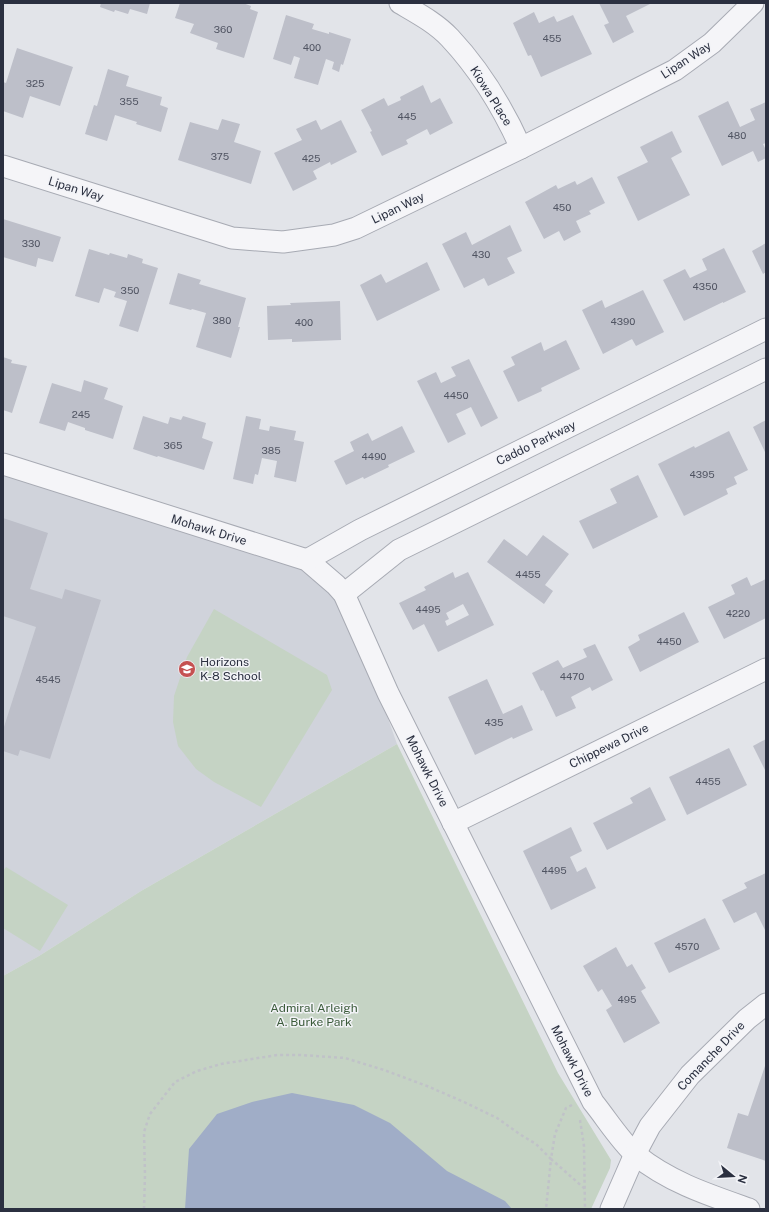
<svg xmlns="http://www.w3.org/2000/svg" width="769" height="1212" viewBox="0 0 769 1212" font-family="'Public Sans',sans-serif">
<style>
.built{fill:#d0d3db}
.green{fill:#c5d3c4}
.water{fill:#a0adc7}
.building{fill:#bdbfc9;fill-rule:evenodd}
.lines{fill:none;stroke-linecap:round;stroke-linejoin:round}
.minor-casing{stroke:#a7aab3;stroke-width:23}
.path{stroke:#c0c2c8;stroke-width:2.5;stroke-dasharray:3 3;stroke-linecap:butt}
.minor{stroke:#f5f5f8;stroke-width:21}
.labels{text-anchor:middle;stroke-width:3;stroke-linejoin:round;paint-order:stroke}
.number-label{font-size:10px;fill:#505462}
.street-label{font-size:12px;fill:#2b3040;stroke:#f2f3f7}
.poi-label{font-size:12px;fill:#2b3040;stroke:#f2f3f7;text-anchor:start}
.park-label{font-size:12px;fill:#3b5b3a;stroke:#f2f3f7}
</style>
<rect width="100%" height="100%" fill="#e2e4e9"/>
<path class="built" d="M3,465L307,560L344,594L397,744L141,891L39,956L3,976Z"/>
<g class="green">
<path d="M214,609L327,675L332,690L261,807L214,782L196,769L178,746L173,722L174,696L187,657Z"/>
<path d="M397,744L558,1073L611,1160L610,1168L591,1209H3V976L39,956L141,891Z"/>
<path d="M6,867L68,905L40,951L3,928V871Z"/>
</g>
<path class="water" d="M292,1093L354,1105L390,1123L447,1171L505,1201L512,1209H185L189,1149L217,1114L252,1102Z"/>
<g class="building">
<path d="M101,3H150L147,14L130,9L128,14L115,10L114,12L100,7Z"/>
<path d="M180,3H243L251,6L250,9L258,12L244,58L216,49L218,43L190,33L194,24L175,18Z"/>
<path d="M599,3H652L626,16L634,32L613,43L604,25L609,23Z"/>
<path d="M534,12L539,23L554,16L557,22L573,15L592,54L541,77L531,55L528,56L513,23Z"/>
<path d="M286,15L314,24L312,29L329,34V32L351,39L343,65L341,64L339,72L332,69L334,62L326,59L318,85L294,78L300,58L294,56L291,65L273,59Z"/>
<path d="M17,48L73,67L60,106L30,96L23,118L3,111V82L6,83Z"/>
<path d="M108,69L129,76L126,86L162,97L160,105L168,108L161,132L136,124L137,122L115,115L107,141L85,134L94,105L97,106Z"/>
<path d="M423,85L431,103L440,98L453,123L430,135L427,129L406,140L408,144L382,156L370,132L372,131L361,110L384,98L388,106L401,100L400,97Z"/>
<path d="M728,101L740,127L755,120L750,109L766,102V143L763,144L766,150V158L758,162L753,151L722,166L698,116Z"/>
<path d="M222,119L240,124L234,142L261,151L251,184L178,160L190,122L218,130Z"/>
<path d="M316,120L321,130L341,120L357,152L331,165L330,162L313,171L317,179L293,191L274,153L302,140L296,129Z"/>
<path d="M672,131L682,152L671,158L690,195L638,221L617,177L648,162L640,147Z"/>
<path d="M592,177L605,203L589,211L591,214L576,221L581,232L564,241L559,231L544,239L525,202L556,185L558,189L575,181L577,185Z"/>
<path d="M3,219L61,237L53,262L38,258L36,267L3,257L4,249L3,248Z"/>
<path d="M510,225L522,251L507,258L515,273L488,286L484,278L464,288L442,244L466,232L472,245Z"/>
<path d="M766,243V272L763,274L752,251Z"/>
<path d="M724,248L746,292L723,303V302L684,321L663,280L685,269L690,278L707,270L702,259Z"/>
<path d="M89,249L109,255L110,253L127,258L128,254L143,259L142,263L158,268L138,332L119,326L127,301L114,297L116,292L104,288L99,303L75,296Z"/>
<path d="M427,262L440,290L377,321L360,285L381,274L386,283Z"/>
<path d="M178,273L201,280L199,284L246,298L238,327H240L231,358L196,347L206,313L192,309L191,310L169,304Z"/>
<path d="M643,290L664,332L636,346L632,339L603,354L582,310L602,300L605,308Z"/>
<path d="M340,301L341,340L292,342V339L268,340L267,306L291,305L290,303Z"/>
<path d="M566,340L580,369L541,388L542,391L518,402L503,371L515,365L511,357L541,342L544,351Z"/>
<path d="M3,357L12,360L11,363L27,366L12,413L3,410Z"/>
<path d="M469,359L498,418L481,427L471,407L456,414L466,434L448,443L417,381L436,372L441,383L456,376L451,367Z"/>
<path d="M84,380L108,388L104,399L123,406L113,439L85,430V428L68,422L65,431L39,423L52,383L81,392Z"/>
<path d="M143,416L168,424L170,417L181,420L183,416L206,423L202,438L213,442L204,470L158,456L157,457L133,449Z"/>
<path d="M246,416L261,419L259,429L269,431L270,426L296,431L294,440L304,442L296,482L274,477L277,461L262,458L258,475L255,474L253,484L233,479Z"/>
<path d="M766,420V451L765,452L753,427Z"/>
<path d="M402,426L415,452L388,465L389,467L364,479L363,477L346,485L334,461L354,451L350,442L368,433L372,441Z"/>
<path d="M729,431L748,470L734,477L737,484L726,489L728,494L684,516L658,464L694,446L695,448Z"/>
<path d="M638,475L658,517L593,549L579,521L617,503L610,489Z"/>
<path d="M3,518L48,533L30,589L62,599L65,589L101,600L50,759L20,750L18,756L3,751V730L36,627L3,616Z"/>
<path d="M543,535L569,554L545,585L553,591L544,604L487,562L504,539L527,556Z"/>
<path d="M453,572L455,578L468,572L494,625L438,652L424,624L413,630L399,603L426,590L424,587ZM463,604L469,615L447,626L445,621L449,619L446,613Z"/>
<path d="M747,577L751,586L766,579V618L724,639L708,607L735,594L731,585Z"/>
<path d="M684,612L699,642L640,672L628,647L640,640L638,635Z"/>
<path d="M595,644L613,680L592,691L590,687L571,697L576,708L556,717L543,690L541,691L532,673L558,660L563,668L587,657L583,649Z"/>
<path d="M487,679L503,714L522,705L533,730L513,739L512,737L475,755L448,697Z"/>
<path d="M766,739V772L753,746Z"/>
<path d="M729,748L747,785L687,815L669,777Z"/>
<path d="M650,787L666,820L607,850L593,823L633,803L630,798Z"/>
<path d="M571,827L582,851L570,857L577,872L586,867L596,888L551,910L523,851Z"/>
<path d="M766,873V932L756,912L734,923L722,900L747,888L744,883Z"/>
<path d="M705,918L720,949L669,973L654,943Z"/>
<path d="M616,947L627,967L632,964L646,988L641,991L660,1023L624,1043L606,1010L612,1006L602,989L598,992L583,966Z"/>
<path d="M766,1063V1161L727,1148L738,1113L748,1116Z"/>
</g>
<g class="lines">
<g class="minor-casing">
<g id="minor">
<path d="M400,3C417,13 436,23 450,38C480,70 503,108 521,148"/>
<path d="M3,166L232,238L283,242L334,235L356,228L521,148L675,70L712,43L753,3"/>
<path d="M3,464L307,560L336,585L344,594L388,693L593,1102C606,1118 621,1142 636,1155C669,1182 709,1195 749,1209"/>
<path d="M307,560L360,530L766,329"/>
<path d="M344,594L399,550L766,369"/>
<path d="M453,823L766,669"/>
<path d="M611,1209L635,1154L650,1126L690,1075L747,1019L766,1004"/>
</g>
</g>
<g class="path">
<path d="M572,1105L566,1108L555,1134L551,1159L585,1189"/>
<path d="M580,1120L584,1146L585,1209"/>
<path d="M144,1209L145,1175L144,1132L150,1114L175,1082L197,1071L221,1064L277,1055H301L345,1058L384,1070L427,1086L464,1102L497,1118L521,1135L536,1144L551,1159L546,1209"/>
</g>
<use href="#minor" class="minor"/>
</g>
<defs>
<g id="school-disc" transform="scale(0.9)"><circle r="9.5" fill="#c55151" stroke="#f2f3f7"/><path d="M0-5L7-2L0 1L-7-2ZM-4 1L0 2.5L4 1V4Q0 6-4 4Z" fill="#fff"/></g>
</defs>
<g fill-rule="evenodd">
<use href="#school-disc" x="187" y="669"/>
</g>
<g class="labels">
<g class="number-label">
<text x="223" y="33">360</text>
<text x="552" y="42">455</text>
<text x="312" y="51">400</text>
<text x="35" y="87">325</text>
<text x="129" y="105">355</text>
<text x="407" y="120">445</text>
<text x="737" y="139">480</text>
<text x="220" y="160">375</text>
<text x="311" y="162">425</text>
<text x="562" y="211">450</text>
<text x="31" y="247">330</text>
<text x="481" y="258">430</text>
<text x="705" y="290">4350</text>
<text x="130" y="294">350</text>
<text x="222" y="324">380</text>
<text x="623" y="325">4390</text>
<text x="304" y="326">400</text>
<text x="456" y="399">4450</text>
<text x="81" y="418">245</text>
<text x="173" y="449">365</text>
<text x="271" y="454">385</text>
<text x="374" y="460">4490</text>
<text x="702" y="478">4395</text>
<text x="528" y="578">4455</text>
<text x="428" y="613">4495</text>
<text x="738" y="617">4220</text>
<text x="669" y="645">4450</text>
<text x="572" y="680">4470</text>
<text x="48" y="683">4545</text>
<text x="494" y="726">435</text>
<text x="708" y="785">4455</text>
<text x="554" y="874">4495</text>
<text x="687" y="950">4570</text>
<text x="627" y="1003">495</text>
</g>
<g class="street-label">
<text transform="translate(686 60) rotate(-33)" y="4">Lipan Way</text>
<text transform="translate(491 96) rotate(58)" y="4">Kiowa Place</text>
<text transform="translate(76 189) rotate(17)" y="4">Lipan Way</text>
<text transform="translate(398 208) rotate(-26)" y="4">Lipan Way</text>
<text transform="translate(536 443) rotate(-26)" y="4">Caddo Parkway</text>
<text transform="translate(209 530) rotate(17)" y="4">Mohawk Drive</text>
<text transform="translate(609 746) rotate(-26)" y="4">Chippewa Drive</text>
<text transform="translate(427 771) rotate(63)" y="4">Mohawk Drive</text>
<text transform="translate(711 1056) rotate(-46)" y="4">Comanche Drive</text>
<text transform="translate(572 1061) rotate(63)" y="4">Mohawk Drive</text>
</g>
<g class="poi-label">
<text x="200" y="666">Horizons<tspan x="200" dy="14">K-8 School</tspan></text>
</g>
<g class="park-label">
<text x="314" y="1012">Admiral Arleigh<tspan x="314" dy="14">A. Burke Park</tspan></text>
</g>
</g>
<rect width="769" height="1212" fill="none" stroke="#2b3040" stroke-width="8"/>
<g transform="translate(733 1176) rotate(108)" stroke="#f2f3f7" stroke-width="3" paint-order="stroke">
<path d="M0-3L7 15L0 10L-7 15Z" fill="#2b3040"/>
<text y="-6" font-size="11" font-weight="bold" text-anchor="middle" fill="#2b3040">N</text>
</g>
</svg>
